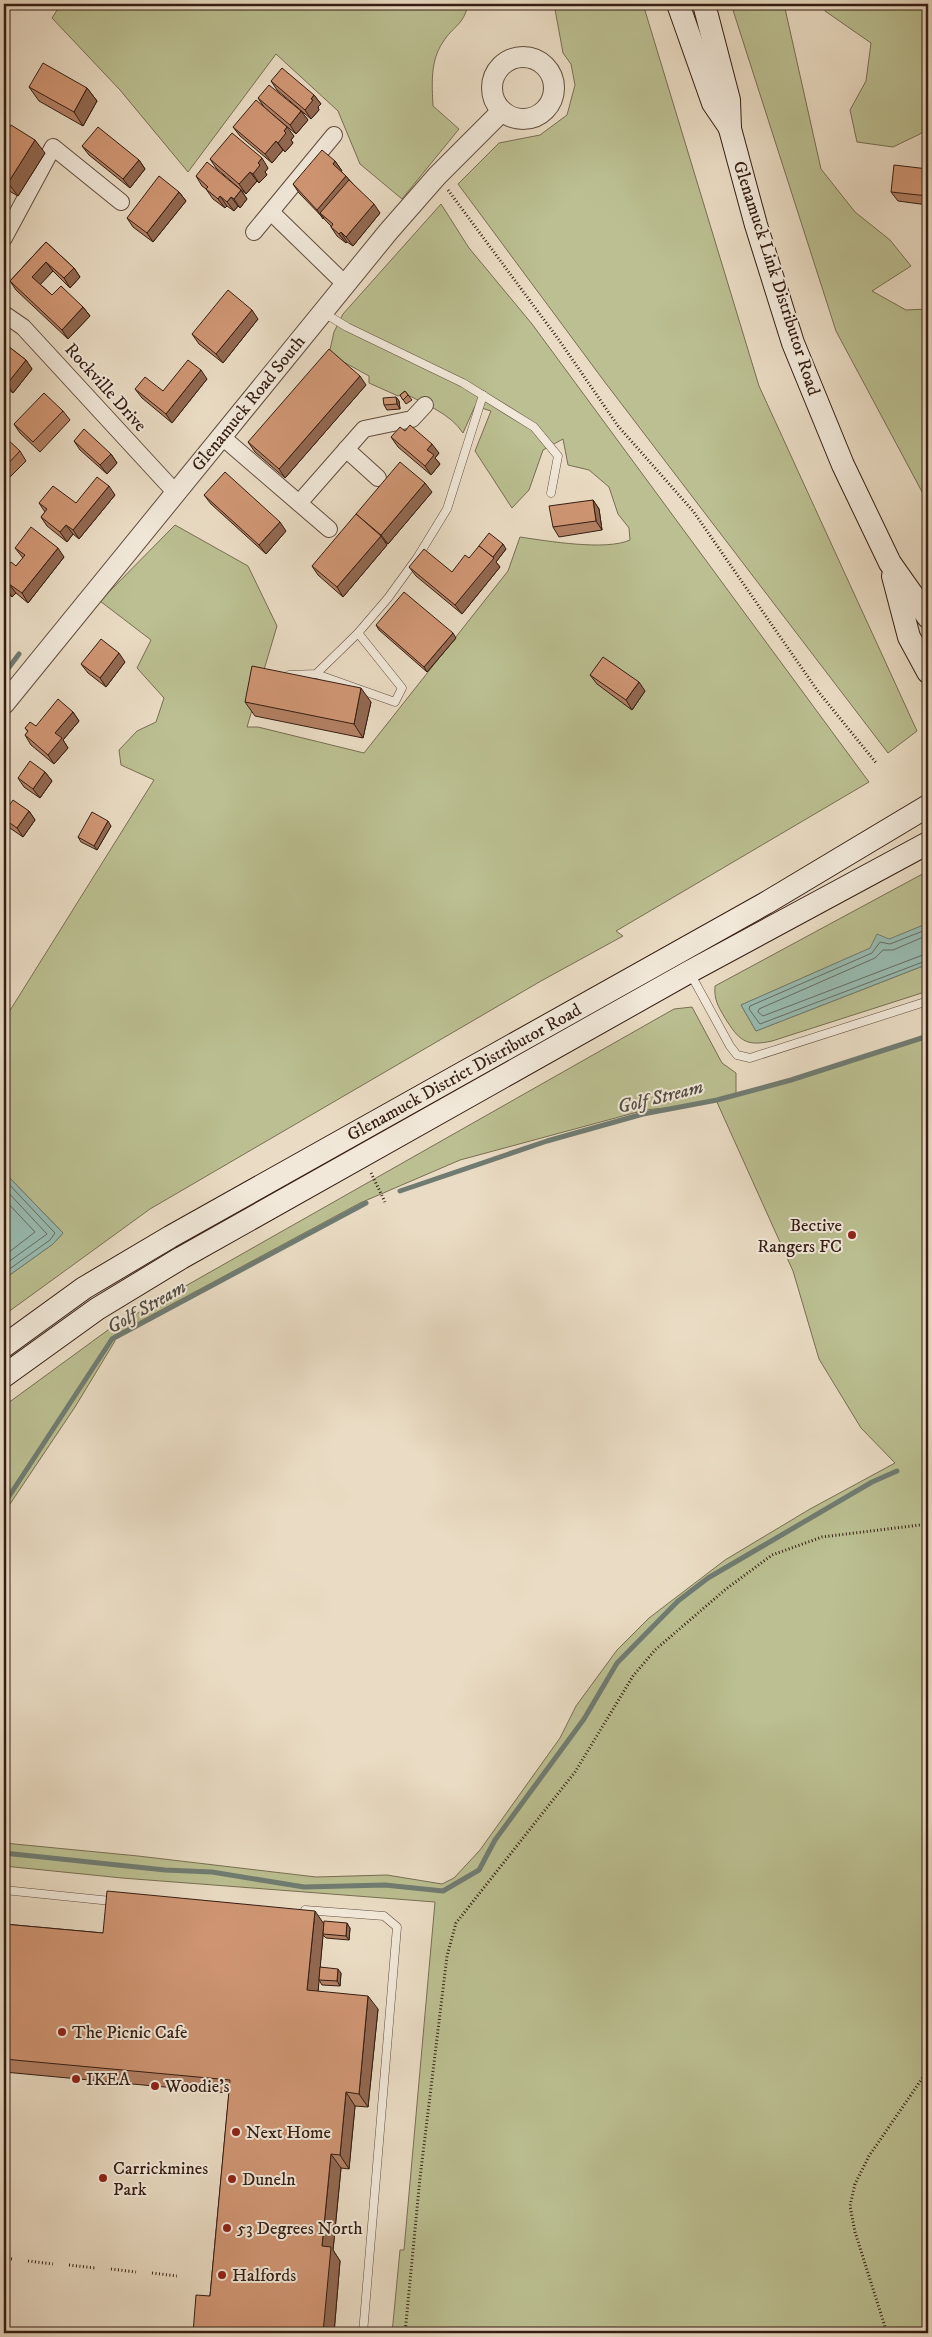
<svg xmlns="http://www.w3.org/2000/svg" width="932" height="2337" viewBox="0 0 932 2337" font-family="'IM FELL DW Pica',serif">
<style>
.green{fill:#bbbf91;stroke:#786e52}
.water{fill:#98bcb2;stroke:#707c72}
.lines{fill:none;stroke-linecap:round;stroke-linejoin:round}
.shore{stroke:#666c62;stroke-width:1}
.stream{stroke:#707c72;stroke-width:5}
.service-casing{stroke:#624d3f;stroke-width:9}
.minor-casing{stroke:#624d3f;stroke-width:18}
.tertiary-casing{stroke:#624d3f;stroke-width:22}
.secondary-casing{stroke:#351d13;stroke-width:24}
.path{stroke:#351d13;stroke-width:3;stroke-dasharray:1 2.5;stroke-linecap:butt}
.service{stroke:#f1e8d9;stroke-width:8}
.minor{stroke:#f1e8d9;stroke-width:16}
.tertiary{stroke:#f1e8d9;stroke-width:20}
.secondary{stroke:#f1e8d9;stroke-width:22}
.wall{fill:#b38164;stroke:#351d13}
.shaded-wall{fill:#926951;stroke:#351d13}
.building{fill:#d09674;stroke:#351d13}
.poi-dot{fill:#8f2418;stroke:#f1e8d9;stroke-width:2}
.labels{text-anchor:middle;stroke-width:4;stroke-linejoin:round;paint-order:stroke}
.street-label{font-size:18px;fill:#351d13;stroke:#f1e8d9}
.poi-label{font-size:18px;fill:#351d13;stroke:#f1e8d9;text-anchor:start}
.water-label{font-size:19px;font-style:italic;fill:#534d43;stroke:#f1e8d9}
</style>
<rect width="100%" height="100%" fill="#eadcc4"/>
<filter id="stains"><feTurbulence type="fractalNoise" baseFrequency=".004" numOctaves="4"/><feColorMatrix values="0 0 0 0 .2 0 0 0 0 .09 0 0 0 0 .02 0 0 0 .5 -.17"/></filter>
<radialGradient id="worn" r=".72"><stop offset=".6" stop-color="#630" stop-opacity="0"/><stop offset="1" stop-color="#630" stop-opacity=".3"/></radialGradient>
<g class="green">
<path d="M61,4H468C464,25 453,26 443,42C430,61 432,84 433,106L459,129L402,199L360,164L338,111L276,54L188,172L120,90L52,18Z"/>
<path d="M554,4H643L759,386L917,731L888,753L604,381L458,184L499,143L540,135L567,115L575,85L571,64L563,53Z"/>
<path d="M731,4H784L821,169L855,212L890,240L911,266L872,291L906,310L928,309V503L836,331Z"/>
<path d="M828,4H928V127L920,134L893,147L857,142L850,110L866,81L871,43L825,11Z"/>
<path d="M441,204L469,248L532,324L869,782L616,931L623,936L541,981L150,1209L4,1315V1279L53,1244L63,1233L4,1172V1020L154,780L121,765L119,750L137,731L156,722L164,698L137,668L151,640L100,601L175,525L248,566L277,626L247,727H258L364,753L508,571L520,537C547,541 606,551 630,540L629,528L618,514L609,487L589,470L568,465L563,439L543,450L529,490L512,508L475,451L491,411L475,406L463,433C450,413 424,404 404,393L398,396L369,383V376L329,354L334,332L343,314Z"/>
<path d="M928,871V925L926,924L741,1005L756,1031L928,964V991L772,1041C745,1047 739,1040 725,1018C718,1006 714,1000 715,986Z"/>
<path d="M692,1007L722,1063L736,1073V1094L791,1080L928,1036V2333H392L400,2250H404L435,1902L122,1878L4,1866V1843L138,1856L316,1877L387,1875L442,1884L454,1878L480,1850L560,1738L576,1706L617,1650L649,1618L725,1560L810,1509L895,1463L861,1428L819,1359L793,1271L716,1100L685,1106L645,1110L460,1160L360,1203L113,1336L115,1341L75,1407L4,1513V1406L108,1330L674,1009Z"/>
</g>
<g class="water">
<path d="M926,924L928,925V964L756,1031L741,1005L870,948L877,934L889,939Z"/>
<path d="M4,1172L63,1233L53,1244L4,1279Z"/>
</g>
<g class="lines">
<g class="shore">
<path d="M928,929L890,944L880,942L872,953L750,1006L749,1009L760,1024L928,960"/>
<path d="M928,935L893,950H883L875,958L759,1009L758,1012L763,1016L928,953"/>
<path d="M4,1179L55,1233L50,1240L4,1273"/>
<path d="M4,1188L47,1234L4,1265"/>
<path d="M4,1199L35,1232L4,1256"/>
</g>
<g class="stream">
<path d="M4,674L19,654"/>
<path d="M400,1191L547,1141L643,1114L717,1100L791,1080L928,1036"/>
<path d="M4,1504L112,1339L366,1203"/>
<path d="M4,1853L165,1870L212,1872L304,1887L385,1885L443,1891L479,1870L495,1840L584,1719L617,1663L678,1601L708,1578L761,1547L872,1482L897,1471"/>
</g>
<g class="service-casing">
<g id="service">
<path d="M324,313L347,327L463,383L534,427L558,456L551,493"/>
<path d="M316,674L395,702L402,688L358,633"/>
<path d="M289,675L316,674L358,633L388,598L417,558L447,509L483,395"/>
<path d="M690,973L730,1046L737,1055L750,1058L928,1001"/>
<path d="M4,1890L111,1901"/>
<path d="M305,1910L384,1916L397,1927L363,2333"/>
</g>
</g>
<g class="minor-casing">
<g id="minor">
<path d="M271,212L345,284"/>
<path d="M254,232L334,135"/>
<path d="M4,238L53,147L121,202"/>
<path d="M4,314L23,327L175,492"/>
<path d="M221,436L329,529"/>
<path d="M346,449L378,478"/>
<path d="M299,503L364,429L412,419L425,405"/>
</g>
</g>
<g class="tertiary-casing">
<g id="tertiary">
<circle cx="523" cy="88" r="31"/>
<path d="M4,704L388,232L437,176L502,111"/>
</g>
</g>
<g class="secondary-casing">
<g id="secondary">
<path d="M678,4L713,103L730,128"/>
<path d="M704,4L729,100L730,129L756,225L793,343L843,465L890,563L928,617"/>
<path d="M893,576L909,637L928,672"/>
<path d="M4,1346L84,1288L170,1237L766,903L928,806"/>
<path d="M4,1376L97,1309L181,1258L689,972L928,843"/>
</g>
</g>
<g class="path">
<path d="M448,190L559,340L618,426L693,511L817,690L877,764"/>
<path d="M371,1173L385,1202"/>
<path d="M4,2258L12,2259"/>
<path d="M28,2261L53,2264"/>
<path d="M69,2265L95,2268"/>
<path d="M111,2269L136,2272"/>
<path d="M152,2273L177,2276"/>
<path d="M405,2333L420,2178L447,1956L456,1923L575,1772L633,1676L655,1650L726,1589L772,1555L822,1537L928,1524"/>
<path d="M887,2333L855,2232L850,2206L855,2184L869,2156L928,2070"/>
</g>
<use href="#service" class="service"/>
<use href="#minor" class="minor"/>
<use href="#tertiary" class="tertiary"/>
<use href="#secondary" class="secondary"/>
</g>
<g class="wall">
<path d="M271,81L314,95L321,104L318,107L319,110L311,119L277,90Z"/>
<path d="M29,87L87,88L97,101L83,126L39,101Z"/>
<path d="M258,98L301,111L308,120L296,134L266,109L294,136L291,140L293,143L285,152L283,150L272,163L240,136L233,127L264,107Z"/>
<path d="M4,137L45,153L18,196L4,188Z"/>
<path d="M82,146L139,160L145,169L130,188L89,155Z"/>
<path d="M210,159L268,168L265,172L267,175L259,183L257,181L246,194L216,168Z"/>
<path d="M335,161L342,171H341L380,213L353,246L347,242L346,243L337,236L331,227V226L299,193L293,184Z"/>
<path d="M928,169V205L898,201L891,192Z"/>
<path d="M196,176L241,190L247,199L240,208L238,206L234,211L227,206L225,208L213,199L206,189L202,186Z"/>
<path d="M179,192L186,201L153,242L133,227L127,218Z"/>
<path d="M46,242L74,268L80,277L70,288L53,271L40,284L52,295L83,307L90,316L68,339L16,290L10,281Z"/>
<path d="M258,319L223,363L199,344L192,334Z"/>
<path d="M4,343L26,360L32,369L13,393L4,386Z"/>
<path d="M207,379L172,423L142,398L135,389L163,391Z"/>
<path d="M366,385L285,478L255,452L248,442Z"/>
<path d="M405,391L412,400L406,404L400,395Z"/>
<path d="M396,397L399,401L400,409L387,410L384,405Z"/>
<path d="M63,411L70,420L40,452L20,433L14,424Z"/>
<path d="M405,431L439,453L435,458L440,464L431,475L398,447L391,437Z"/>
<path d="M4,438L20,451L26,461L4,483Z"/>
<path d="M74,441L111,454L117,463L107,474L80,450Z"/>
<path d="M432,492L388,544L384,541L387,545L343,597L318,575L312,566L360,518L356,514Z"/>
<path d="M115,495L79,539L73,534L67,542L47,526L41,517L45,512L39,503H76Z"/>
<path d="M204,495L286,531L266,554L211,504Z"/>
<path d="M593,500L599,509L602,530L559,537L553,527Z"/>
<path d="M15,548L64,557L28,603L16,593L12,597L6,592L4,589V572L16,566L23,558Z"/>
<path d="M506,549L496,562L500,567L462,614L416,576L409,567L452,572L469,558Z"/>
<path d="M376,625L456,638L427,672L379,630Z"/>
<path d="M125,662L106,687L88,673L81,664Z"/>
<path d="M590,675L645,691L632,710L597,684Z"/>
<path d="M245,702H371L363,738L255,716Z"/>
<path d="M73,712L79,721L63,740L68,748L54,764L31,745L25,735L28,732L25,728L36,726Z"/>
<path d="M45,772L52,781L40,798L24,787L18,778Z"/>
<path d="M29,811L35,820L23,837L7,826L4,821V813Z"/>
<path d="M111,826L97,850L81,842L78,837Z"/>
<path d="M323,1923L350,1928L349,1940L326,1938L323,1935L320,1967L341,1973L340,1986L322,1985L319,1980V1978L318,1991L378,2009L368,2107L355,2106L349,2169L341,2168L333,2250L340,2261L334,2333H193L210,2296L229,2093L4,2072V1924L103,1933Z"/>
</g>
<g class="shaded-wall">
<path d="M87,88L97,101L83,126L74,112Z"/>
<path d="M314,95L321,104L318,107L319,110L311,119L305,110L311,99Z"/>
<path d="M301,111L308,120L296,134L290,125Z"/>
<path d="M287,127L294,136L291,140L293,143L285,152L278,143L284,131Z"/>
<path d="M35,140L45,153L18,196L8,183Z"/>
<path d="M276,141L283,150L272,163L265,154Z"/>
<path d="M262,158L268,168L265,172L267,175L259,183L253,174L258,163Z"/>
<path d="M139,160L145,169L130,188L123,179Z"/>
<path d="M335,161L342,171L339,174L333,164Z"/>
<path d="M250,172L257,181L246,194L239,184Z"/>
<path d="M346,176L353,185L320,213L324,218L323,219L317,210Z"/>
<path d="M241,190L247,199L240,208L234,199Z"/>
<path d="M179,192L186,201L153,242L147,233Z"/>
<path d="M220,196L227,206L225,208L218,199Z"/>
<path d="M231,197L238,206L234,211L227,202Z"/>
<path d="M374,204L380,213L353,246L346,237Z"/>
<path d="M341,232L347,242L346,243L339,234Z"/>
<path d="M46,262L53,271L39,286L32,277Z"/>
<path d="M74,268L80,277L70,288L64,278Z"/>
<path d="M83,307L90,316L68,339L62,330Z"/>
<path d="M252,310L258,319L223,363L216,354Z"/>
<path d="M26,360L32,369L13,393L7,384Z"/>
<path d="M201,370L207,379L172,423L166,414Z"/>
<path d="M360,376L366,385L285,478L279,469Z"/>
<path d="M396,397L399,401L400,409L397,404Z"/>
<path d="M432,444L439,453L435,458L440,464L431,475L425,466L427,450Z"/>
<path d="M111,454L117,463L107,474L100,465Z"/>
<path d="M425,483L432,492L388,544L381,535Z"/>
<path d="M109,486L115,495L79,539L73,530Z"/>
<path d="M593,500L599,509L602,530L596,521Z"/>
<path d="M280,522L286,531L266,554L259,545Z"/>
<path d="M66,525L73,534L67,542L60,532Z"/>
<path d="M381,536L387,545L343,597L337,587Z"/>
<path d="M503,544L506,549L496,562L500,567L462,614L455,605Z"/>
<path d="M58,548L64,557L28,603L22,593Z"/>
<path d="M9,584L16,593L12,597L6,588Z"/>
<path d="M453,633L456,638L427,672L424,667Z"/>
<path d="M119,653L125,662L106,687L100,678Z"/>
<path d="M639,682L645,691L632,710L626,700Z"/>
<path d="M361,688L371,702L363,738L354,724Z"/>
<path d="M73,712L79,721L63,740L68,748L54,764L48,755L55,733Z"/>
<path d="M45,772L52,781L40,798L33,789Z"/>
<path d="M29,811L35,820L23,837L17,828Z"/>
<path d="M108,821L111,826L97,850L94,846Z"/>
<path d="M315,1911L324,1924L323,1934V1935L317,2004L307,1990Z"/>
<path d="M347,1923L350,1928L349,1940L346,1936Z"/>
<path d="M338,1969L341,1973L340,1986L337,1981Z"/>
<path d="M368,1996L378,2009L368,2107L359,2094Z"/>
<path d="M346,2092L355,2106L349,2169L340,2155Z"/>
<path d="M331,2154L341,2168L333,2250L340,2261L334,2333H323L322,2246Z"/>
</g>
<g class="building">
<path d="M43,63L87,88L74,112L29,87Z"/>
<path d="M282,68L314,95L311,99L313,100L305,110L271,81Z"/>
<path d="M269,85L301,111L290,125L258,98Z"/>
<path d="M256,100L287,127L284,131L286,133L278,143L276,141L265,154L233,127Z"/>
<path d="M11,125L35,140L8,183L4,180V137Z"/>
<path d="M98,127L139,160L123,179L82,146Z"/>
<path d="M232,133L262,158L258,163L260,165L253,174L250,172L239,184L210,159Z"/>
<path d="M322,150L335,161L333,164L346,176L317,210L293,184Z"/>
<path d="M207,162L241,190L234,199L231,197L227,202L220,196L218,199L206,189L208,187L196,176Z"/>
<path d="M894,165L928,169V196L891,192Z"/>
<path d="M159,176L179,192L147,233L127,218Z"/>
<path d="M349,180L374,204L346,237L341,232L339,234L331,227L333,224L320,213Z"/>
<path d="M46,242L74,268L64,278L46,262L32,277L52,295L61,286L83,307L62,330L10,281Z"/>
<path d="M228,290L252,310L216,354L192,334Z"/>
<path d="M4,343L26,360L7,384L4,382Z"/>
<path d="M329,349L360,376L279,469L248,442Z"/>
<path d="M188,360L201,370L166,414L135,389L145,377L163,391Z"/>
<path d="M405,391L408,395L403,400L400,395Z"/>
<path d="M44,393L63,411L33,442L14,424Z"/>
<path d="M396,397L397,404L384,405L383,398Z"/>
<path d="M410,425L432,444L427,450L434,455L425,466L391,437L400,427L405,431Z"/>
<path d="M84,429L111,454L100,465L74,441Z"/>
<path d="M5,437L20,451L4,468V438Z"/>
<path d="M400,462L425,483L381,535L356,514Z"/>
<path d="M225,472L280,522L259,545L204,495Z"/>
<path d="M97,477L109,486L73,530L66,525L60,532L41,517L47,509L39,503L53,486L76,503Z"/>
<path d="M593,500L596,521L553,527L549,506Z"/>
<path d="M356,514L381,536L337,587L312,566Z"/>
<path d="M31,527L58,548L22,593L9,584L6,588L4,586V572L11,562L16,566L25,555L15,548Z"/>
<path d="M489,533L503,544L493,557L479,546L478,547Z"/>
<path d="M479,546L494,558L455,605L409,567L424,549L452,572L465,555L469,558Z"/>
<path d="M404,592L453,633L424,667L376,625Z"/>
<path d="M101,639L119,653L100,678L81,664Z"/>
<path d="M603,657L639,682L626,700L590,675Z"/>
<path d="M252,666L361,688L354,724L245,702Z"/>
<path d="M58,699L73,712L55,733L62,738L48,755L25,735L28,731L25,728L30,722L36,726Z"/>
<path d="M30,761L45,772L33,789L18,778Z"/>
<path d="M13,800L29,811L17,828L4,819V813Z"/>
<path d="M92,812L108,821L94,846L78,837Z"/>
<path d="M107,1891L315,1911L307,1990L368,1996L359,2094L346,2092L340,2155L331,2154L322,2246L331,2247L323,2333H193L196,2295L210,2296L230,2080L4,2059V1924L103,1933Z"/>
<path d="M324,1921L347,1923L346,1936L323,1934Z"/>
<path d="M320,1967L338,1969L337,1981L319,1980Z"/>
</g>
<g class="poi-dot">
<circle cx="852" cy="1235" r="5"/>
<circle cx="62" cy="2032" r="5"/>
<circle cx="76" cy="2079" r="5"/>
<circle cx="155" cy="2086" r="5"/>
<circle cx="236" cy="2132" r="5"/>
<circle cx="103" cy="2178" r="5"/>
<circle cx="232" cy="2179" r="5"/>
<circle cx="227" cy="2228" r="5"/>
<circle cx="222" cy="2275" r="5"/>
</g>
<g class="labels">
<g class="street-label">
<text transform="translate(777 278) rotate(72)" y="6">Glenamuck Link Distributor Road</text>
<text transform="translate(106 387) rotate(48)" y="6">Rockville Drive</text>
<text transform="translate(248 403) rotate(-51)" y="6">Glenamuck Road South</text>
<text transform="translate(464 1072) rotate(-29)" y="6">Glenamuck District Distributor Road</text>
</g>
<g class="poi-label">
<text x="842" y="1231" text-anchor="end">Bective<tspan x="842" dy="21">Rangers FC</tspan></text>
<text x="72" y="2038">The Picnic Cafe</text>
<text x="86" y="2085">IKEA</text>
<text x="165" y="2092">Woodie's</text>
<text x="246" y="2138">Next Home</text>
<text x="113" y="2174">Carrickmines<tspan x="113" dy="21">Park</tspan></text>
<text x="242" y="2185">Duneln</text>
<text x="237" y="2234">53 Degrees North</text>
<text x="232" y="2281">Halfords</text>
</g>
<g class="water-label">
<text transform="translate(660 1096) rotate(-14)" y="7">Golf Stream</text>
<text transform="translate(146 1306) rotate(-30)" y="7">Golf Stream</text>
</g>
</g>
<rect width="932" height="2337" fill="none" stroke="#eadcc4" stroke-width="20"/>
<rect x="5" y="5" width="922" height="2327" fill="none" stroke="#351d13" stroke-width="2.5"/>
<rect x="10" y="10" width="912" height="2317" fill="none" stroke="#351d13"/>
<rect width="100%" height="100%" filter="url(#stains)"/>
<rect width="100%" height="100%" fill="url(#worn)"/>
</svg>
